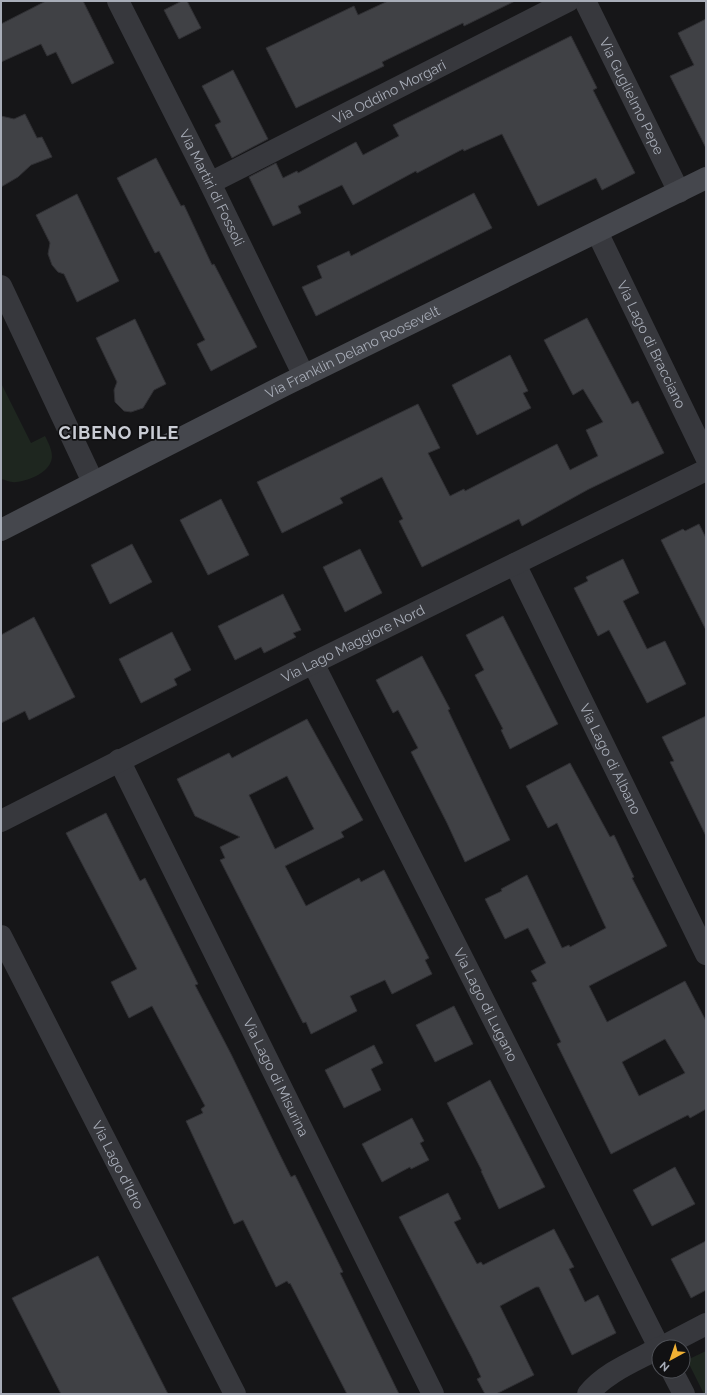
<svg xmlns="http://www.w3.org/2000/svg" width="707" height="1395" viewBox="0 0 707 1395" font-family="Raleway,sans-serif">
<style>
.green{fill:#1e261f}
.building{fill:#404145;stroke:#303034;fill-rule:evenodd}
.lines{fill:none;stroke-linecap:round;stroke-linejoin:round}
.minor{stroke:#37383d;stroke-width:22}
.tertiary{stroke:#37383d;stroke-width:22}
.secondary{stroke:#45474d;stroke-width:22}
.labels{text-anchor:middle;stroke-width:3.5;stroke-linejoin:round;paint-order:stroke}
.street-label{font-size:14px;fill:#a8adb8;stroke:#111113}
.district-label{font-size:18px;font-weight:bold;letter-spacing:1px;fill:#c9ccd4;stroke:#111113}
</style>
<rect width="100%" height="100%" fill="#161618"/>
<g class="green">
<path d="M1,383L31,443L45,436C48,442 52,449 52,457C51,472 29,481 16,482C11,483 6,480 1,479Z"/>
<path d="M706,1351V1394H704L687,1360Z"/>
</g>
<g class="building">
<path d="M46,1H83L114,63L72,84L56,52L47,56L41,44L1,62V24Z"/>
<path d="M182,1H187L201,28L179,39L164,10Z"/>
<path d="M388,1H515L464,26L463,23L382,62L384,66L296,108L266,48L354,6L358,15Z"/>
<path d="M706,19V148L670,76L694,65L678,33Z"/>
<path d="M571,36L597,88L593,90L635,173L602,190L596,178L538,206L502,134L464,151L463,149L417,173L416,171L353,205L342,185L298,206L301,213L273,226L249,177L276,163L283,178L297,171L298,173L356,142L363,155L399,136L393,125Z"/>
<path d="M233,70L268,139L232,158L215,125L221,122L202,86Z"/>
<path d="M25,114L37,138L42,137L52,157L31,165L18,177L1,187V116L14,119Z"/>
<path d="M156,158L181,206L184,205L212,265L214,264L257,347L211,371L197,344L205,340L159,251L155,253L117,178Z"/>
<path d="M474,193L492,228L316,316L302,287L322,278L317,266L349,251L351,256Z"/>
<path d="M77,194L119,281L77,302L64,274L58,272L52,265L48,254L50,243L36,215Z"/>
<path d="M587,318L632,404L638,401L664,453L589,489L522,526L519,519L422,567L399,521L403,519L382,477L340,498L343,503L282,533L257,482L418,404L440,448L428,453L450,496L464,489L465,491L557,444L570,470L598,456L586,430L603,422L583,389L573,395L544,340Z"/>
<path d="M135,319L166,384L154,390L143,408L131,412L124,411L115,402L114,390L117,382L96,338Z"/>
<path d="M510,355L528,391L523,393L531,408L477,435L452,385Z"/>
<path d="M221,499L249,555L208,575L180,520Z"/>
<path d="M699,524L706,538V630L661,540L683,529L685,531Z"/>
<path d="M132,544L152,582L110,604L91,565Z"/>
<path d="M360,549L382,593L345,612L323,567Z"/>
<path d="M623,559L639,593L623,601L647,649L665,641L686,684L647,703L609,630L598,636L574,588L588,581L586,577Z"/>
<path d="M283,594L301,630L293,633L296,637L264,653L261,647L235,660L218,626Z"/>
<path d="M503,616L558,724L510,749L501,730L503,729L475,675L484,670L466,635Z"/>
<path d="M34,617L75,697L29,720L25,711L1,723V635Z"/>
<path d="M172,632L191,670L174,679L177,685L141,703L119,659Z"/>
<path d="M422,656L450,709L448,710L510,840L465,862L447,823L411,752L418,748L398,710L393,713L376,680Z"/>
<path d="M706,716V836L670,762L674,761L662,737Z"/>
<path d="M307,719L363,820L341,832L344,837L285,866L306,906L359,878L361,882L384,870L429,958L425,960L432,974L392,994L385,980L350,996L357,1011L311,1034L306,1022L303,1023L220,860L225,858L220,847L240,837L195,816L177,779L229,753L232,758ZM287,776L314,829L275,849L249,795Z"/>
<path d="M570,763L610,837L614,835L634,877L632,878L667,946L589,986L607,1022L685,981L706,1021V1109L690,1118L688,1115L611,1154L557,1044L561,1042L532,983L537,981L531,971L546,963L528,928L505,939L485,899L502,891L501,889L527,875L562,948L569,945L570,947L606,928L557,823L548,828L526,786ZM665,1039L685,1073L639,1096L622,1062Z"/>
<path d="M106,813L140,881L145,878L198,984L195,985L231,1054L280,1155L291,1177L295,1175L343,1272L340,1273L399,1394H347L290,1283L289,1284L287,1281L276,1287L243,1220L234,1224L186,1121L203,1113L201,1109L205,1106L152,1006L129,1018L111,982L137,969L66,833Z"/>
<path d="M454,1006L473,1044L435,1062L416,1025Z"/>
<path d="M374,1045L383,1063L371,1069L381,1090L344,1108L325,1070Z"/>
<path d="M490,1080L545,1187L499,1209L481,1171H482L447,1103Z"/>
<path d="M412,1118L424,1141L420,1143L429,1160L411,1169L410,1167L382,1182L362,1144Z"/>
<path d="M675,1167L695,1204L652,1226L633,1190Z"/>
<path d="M448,1193L461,1219L454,1222L477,1264L481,1262L483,1265L554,1229L574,1267L569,1269L585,1302L598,1295L616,1333L572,1355L539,1287H536L500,1306L534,1375L496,1394H485L477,1379L481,1377L472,1358L399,1217Z"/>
<path d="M706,1241V1290L691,1298L671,1259Z"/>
<path d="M98,1256L168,1394H61L12,1298Z"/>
</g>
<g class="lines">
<g class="minor">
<path id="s1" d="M118,1L210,183L304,376"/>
<path id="s2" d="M585,1L679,192"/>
<path id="s3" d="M210,183L568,1"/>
<path d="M1,286L93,482"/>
<path id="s4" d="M515,564L706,954"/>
<path id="s5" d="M313,663L659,1347"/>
<path id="s6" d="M119,760L433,1394"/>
<path id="s7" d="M1,821L313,663L706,470"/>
<path d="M672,1371L684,1394"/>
</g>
<g class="tertiary">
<path id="s8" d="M597,232L706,457"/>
<path id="s9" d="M1,936L235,1394"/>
<path d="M662,1347L706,1324"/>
<path d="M588,1394C606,1372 635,1361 659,1348"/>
</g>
<path class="secondary" id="s10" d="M1,530L285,385L706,178"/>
</g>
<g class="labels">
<g class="street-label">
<text dy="5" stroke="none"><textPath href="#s3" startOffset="201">Via Oddino Morgari</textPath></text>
<text dy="5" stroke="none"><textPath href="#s2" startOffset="106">Via Guglielmo Pepe</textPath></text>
<text dy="5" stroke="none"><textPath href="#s1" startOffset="209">Via Martiri di Fossoli</textPath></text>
<text dy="5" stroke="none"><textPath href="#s8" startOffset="125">Via Lago di Bracciano</textPath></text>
<text dy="5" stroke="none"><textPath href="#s10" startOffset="394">Via Franklin Delano Roosevelt</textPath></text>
<text dy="5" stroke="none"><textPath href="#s7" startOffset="394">Via Lago Maggiore Nord</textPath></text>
<text dy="5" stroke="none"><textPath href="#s4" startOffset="217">Via Lago di Albano</textPath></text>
<text dy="5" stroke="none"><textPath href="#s5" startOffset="383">Via Lago di Lugano</textPath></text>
<text dy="5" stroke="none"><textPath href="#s6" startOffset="354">Via Lago di Misurina</textPath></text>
<text dy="5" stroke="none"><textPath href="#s9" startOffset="257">Via Lago d'Idro</textPath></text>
</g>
<g class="district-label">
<text x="119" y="439">CIBENO PILE</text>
</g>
</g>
<rect width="707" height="1395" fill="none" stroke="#a8adb8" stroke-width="4"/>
<g transform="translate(671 1359) rotate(220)"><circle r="19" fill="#111113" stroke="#4d4f55"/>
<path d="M0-3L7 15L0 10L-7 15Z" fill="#f2b134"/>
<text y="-6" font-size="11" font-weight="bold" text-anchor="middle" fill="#a8adb8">N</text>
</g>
</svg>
